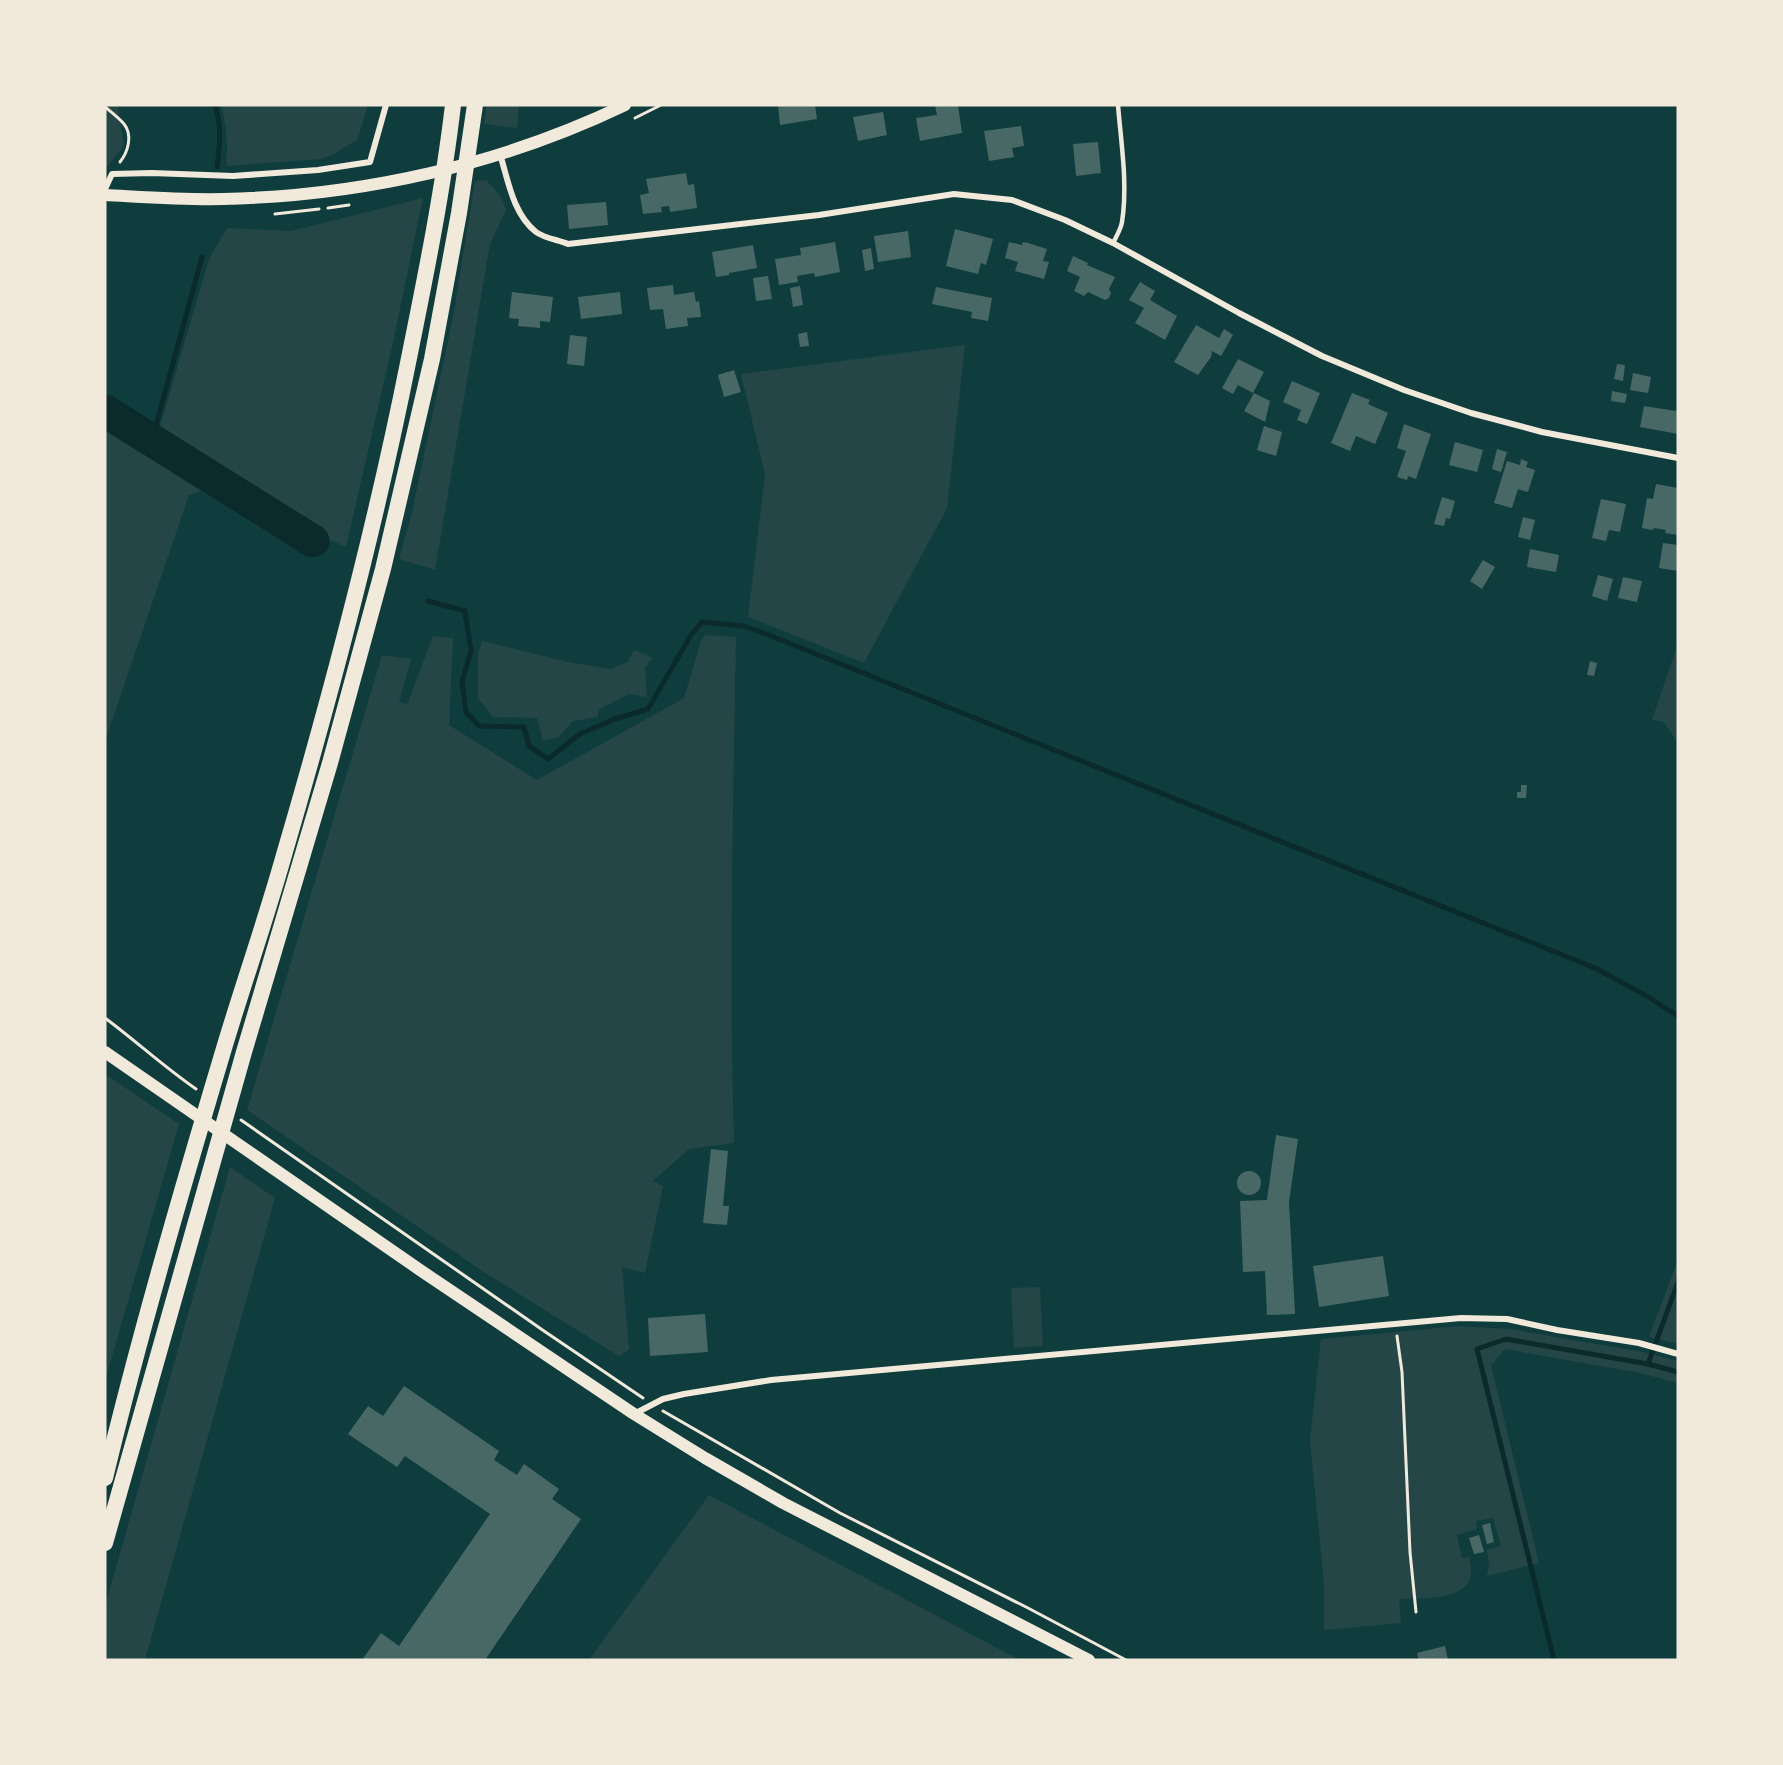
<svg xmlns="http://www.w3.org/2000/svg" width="1783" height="1765" viewBox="0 0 1783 1765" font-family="Commissioner,sans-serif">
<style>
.green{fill:#244646}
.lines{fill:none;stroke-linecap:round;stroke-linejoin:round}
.stream{stroke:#0a2a2b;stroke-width:5}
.river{stroke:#0a2a2b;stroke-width:33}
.building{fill:#486865}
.path{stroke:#f1e9da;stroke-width:3}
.service{stroke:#f1e9da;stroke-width:4.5}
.minor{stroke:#f1e9da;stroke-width:6}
.secondary{stroke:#f1e9da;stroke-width:12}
.trunk{stroke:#f1e9da;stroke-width:16}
</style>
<rect width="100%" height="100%" fill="#0f3d3e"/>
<g class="green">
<path d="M105,105H118L124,146L105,169Z"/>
<path d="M221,105H368L357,140L334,154L321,159L226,166C228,143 227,127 221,105Z"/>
<path d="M486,105H519L517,128L484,124Z"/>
<path d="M486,180L500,195L506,210L490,244L435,570L399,559L412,512L453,317L475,181Z"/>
<path d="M423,198L392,347L346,547L319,535L309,520L159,430L209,259L227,228L291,231Z"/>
<path d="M965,345L947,508L864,663L748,617L765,475L741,374Z"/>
<path d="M105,425L202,491L189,495L105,741Z"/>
<path d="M706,635L736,637C733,806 729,975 734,1143L689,1149L653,1181L663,1186L645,1273L622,1267L629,1350L619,1356L484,1272L247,1110L382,655L411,659L399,702L407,705L433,636L453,638L449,725L537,780L684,698L701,641Z"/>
<path d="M482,641L568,662L611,669L628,662L634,650L653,658L645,667L647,697L629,694L599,709L598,717L573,721L559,737L543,741L537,718L493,717L478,698V654Z"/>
<path d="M1678,643V743L1664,722L1652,720Z"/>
<path d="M105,1074L179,1124L105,1381Z"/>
<path d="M230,1167L275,1198L145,1660H105V1606Z"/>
<path d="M1678,1259V1344L1649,1337Z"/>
<path d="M1040,1287L1043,1346L1014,1348L1011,1288Z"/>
<path d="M1459,1326L1510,1329L1643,1352L1678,1361V1383L1640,1373L1505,1349L1491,1365L1539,1563L1487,1576L1489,1564L1487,1550L1501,1546L1493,1518L1476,1521L1477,1529L1457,1535L1462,1558L1469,1557C1470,1563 1472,1570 1471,1576C1466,1601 1419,1598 1399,1599L1401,1623L1324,1630V1583L1310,1441L1321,1339Z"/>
<path d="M709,1495L1020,1660H589Z"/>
</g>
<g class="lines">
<g class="stream">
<path d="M215,105C222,129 220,142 217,167"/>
<path d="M152,440L202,257"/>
<path d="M428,601L465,611L471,651L462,682L466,712L479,726L524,727L529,746L548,759L580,734L615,719L648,709L691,635L702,622L743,626L764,633L1595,968L1645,995L1678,1016"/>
<path d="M1678,1282L1648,1364L1678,1372"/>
<path d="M1554,1660L1477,1349L1506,1339L1648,1364"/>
</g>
<path class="river" d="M105,411L313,541"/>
</g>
<g class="building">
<path d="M778,105H815L817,119L780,125Z"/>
<path d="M935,105H958L962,133L920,141L916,118L937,115Z"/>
<path d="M883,112L887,135L858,141L853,117Z"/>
<path d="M1021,126L1024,146L1012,148L1014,157L989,161L984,131Z"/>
<path d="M1098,142L1101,173L1076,176L1073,144Z"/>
<path d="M686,173L688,185L694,184L697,208L670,212L669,206L661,207L662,212L643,214L640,195L649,193L646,179Z"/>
<path d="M606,202L608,225L569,229L567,205Z"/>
<path d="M955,229L993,239L986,265L981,263L978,274L946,266Z"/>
<path d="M908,231L911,257L878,262L874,236Z"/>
<path d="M835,242L840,272L815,277L814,273L797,276L798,282L779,285L775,259L801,255L800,248Z"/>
<path d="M1009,242L1022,245L1023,242L1028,243L1047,249L1043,261L1049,262L1044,279L1015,271L1018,262L1005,258Z"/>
<path d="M753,245L757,268L729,273V275L716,277L712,252Z"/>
<path d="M871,248L874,269L865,271L862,250Z"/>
<path d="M1073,256L1088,263L1087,265L1115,277L1109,289L1111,293L1109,298L1105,300L1088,292L1084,296L1074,291L1080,277L1067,271Z"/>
<path d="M768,276L772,299L756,301L753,278Z"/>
<path d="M1140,282L1155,291L1150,300L1177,316L1165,340L1135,323L1144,308L1129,300Z"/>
<path d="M673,285L674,295L694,292L696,302L699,301L701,317L687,318L688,326L666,329L663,309L650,310L647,288Z"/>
<path d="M800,286L803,305L793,307L790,288Z"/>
<path d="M936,287L992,298L988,321L971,318L972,312L932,304Z"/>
<path d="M512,292L553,297L550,322L540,321V328L518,326L519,319L509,318Z"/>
<path d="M620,292L622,314L581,319L578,297Z"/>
<path d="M1196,325L1219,338L1224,329L1233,335L1221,356L1212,351L1211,357L1198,375L1174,362Z"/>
<path d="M807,332L809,346L800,347L798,334Z"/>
<path d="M570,335L587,337L584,366L567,364Z"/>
<path d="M1238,359L1264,372L1253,393L1238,385L1233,394L1222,388Z"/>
<path d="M1617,364L1625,365L1623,381L1614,379Z"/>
<path d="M734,370L741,392L724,397L718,375Z"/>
<path d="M1633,373L1651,377L1648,393L1630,390Z"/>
<path d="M1292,381L1320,393L1307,424L1297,420L1301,410L1283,402Z"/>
<path d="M1612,391L1627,394L1625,403L1611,401Z"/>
<path d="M1254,393L1270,401L1265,422L1244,411Z"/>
<path d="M1352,393L1370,400L1368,404L1388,413L1375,444L1356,436L1350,451L1331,443Z"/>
<path d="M1644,406L1676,411L1678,407V434L1640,427Z"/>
<path d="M1404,424L1431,434L1416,479L1408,476L1407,480L1397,477L1406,451L1397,448Z"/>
<path d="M1264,426L1282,432L1276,456L1257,450Z"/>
<path d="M1455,442L1483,450L1477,472L1449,465Z"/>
<path d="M1497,449L1507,452L1501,472L1492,469Z"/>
<path d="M1521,459L1528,462L1526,467L1535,470L1528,492L1518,489L1512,508L1494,503L1507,461L1520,465Z"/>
<path d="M1656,484L1678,488V535L1665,533L1666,530L1654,528L1653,530L1642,528L1647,498L1653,499Z"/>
<path d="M1442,497L1455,501L1450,519L1446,518L1444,526L1434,524Z"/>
<path d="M1601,499L1626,504L1620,532L1609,530L1606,541L1592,538Z"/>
<path d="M1523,517L1535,520L1530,540L1518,537Z"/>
<path d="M1663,543L1678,545V571L1659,568Z"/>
<path d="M1530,549L1559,555L1556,572L1527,567Z"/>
<path d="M1483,560L1495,567L1482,589L1470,581Z"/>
<path d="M1598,575L1613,579L1607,601L1592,596Z"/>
<path d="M1623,577L1642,581L1637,602L1618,598Z"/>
<path d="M1590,661L1597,663L1594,676L1587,675Z"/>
<path d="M1521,785H1527L1526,798H1517V792H1521Z"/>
<path d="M1276,1135L1298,1139L1289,1202L1295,1314L1267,1315L1265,1271L1243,1272L1240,1201L1267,1200Z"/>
<path d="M711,1149L728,1151L723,1206H729L727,1225L703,1223Z"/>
<circle cx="1249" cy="1183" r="12"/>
<path d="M1383,1256L1389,1296L1319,1307L1313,1266Z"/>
<path d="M705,1314L708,1352L650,1356L648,1318Z"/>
<path d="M404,1386L499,1451L494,1460L517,1475L524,1464L559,1489L552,1499L581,1519L485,1660H362L381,1633L399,1646L490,1514L405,1456L397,1467L348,1434L368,1406L383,1416Z"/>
<path d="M1490,1523L1494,1542L1487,1544L1482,1525Z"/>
<path d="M1479,1535L1484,1552L1474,1554L1469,1538Z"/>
<path d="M1445,1646L1448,1660H1419L1417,1653Z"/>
</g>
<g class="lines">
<g class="path">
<path d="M105,107C111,112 119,118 124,124C133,135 128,152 120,162"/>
<path d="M635,118L661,105"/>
<path d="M328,208L349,205"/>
<path d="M275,214L319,209"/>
<path d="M105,1018C136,1041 164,1067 196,1089"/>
<path d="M241,1120L544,1331L643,1398"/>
<path d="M1397,1336L1402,1372L1410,1552L1416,1612"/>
<path d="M663,1411L840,1513L1028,1608L1126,1660"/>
</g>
<path class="service" d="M1113,243C1116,237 1121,229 1122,222C1128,184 1121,143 1118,105"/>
<g class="minor">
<path d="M500,154C508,180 513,214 536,232C544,238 558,240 568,244L819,215L954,194L1012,200L1065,220L1113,243L1239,313L1322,356L1404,390L1471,413L1542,432L1678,458"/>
<path d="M105,189L112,174L152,173L233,176L318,170L370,162L386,105"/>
<path d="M634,1414L663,1399L684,1394L771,1380L1461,1318L1507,1319L1557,1330L1639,1343L1678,1354"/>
</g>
<g class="secondary">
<path d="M105,195C144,197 184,200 223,199C361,196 500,165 625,105"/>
<path d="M105,1052L420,1270L634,1414L705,1458L783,1503L1089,1660"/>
</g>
<g class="trunk">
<path d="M105,1478C140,1333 182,1189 225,1045C244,982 266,919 284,855C332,691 376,525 409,358C426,274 443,190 453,105"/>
<path d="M105,1543L244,1052L330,763L383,569L432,359L459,213L475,105"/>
</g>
</g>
<rect width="1783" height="1765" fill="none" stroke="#f1e9da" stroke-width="213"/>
</svg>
